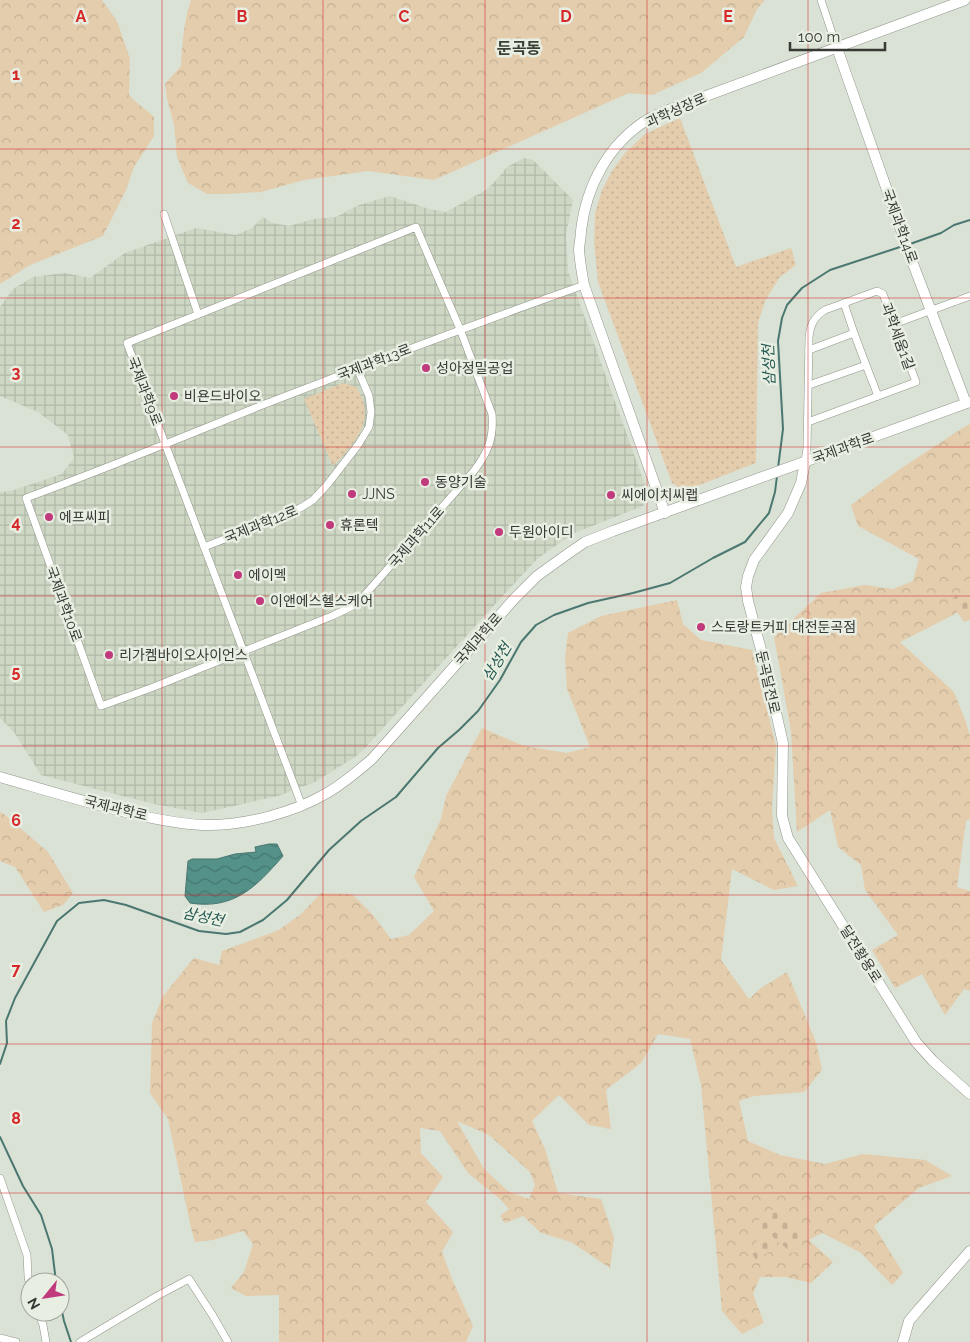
<svg xmlns="http://www.w3.org/2000/svg" width="970" height="1342" viewBox="0 0 970 1342" font-family="Raleway,'Noto Sans KR',sans-serif">
<style>
.industrial{fill:url(#industrial-grid)}
.grass{fill:url(#grass-dots)}
.forest{fill:url(#forest-crowns);fill-rule:evenodd}
.cemetery{fill:url(#cemetery-stones)}
.water{fill:url(#water-waves);stroke:#4a7770}
.lines{fill:none;stroke-linecap:round;stroke-linejoin:round}
.stream{stroke:#4a7770;stroke-width:2}
.street-casing{stroke:#90968a;stroke-width:8}
.secondary-casing{stroke:#90968a;stroke-width:11}
.street{stroke:#fff;stroke-width:7}
.secondary{stroke:#fff;stroke-width:10}
.grid{fill:none;stroke:#d62828;stroke-width:1;stroke-opacity:0.55}
.poi-dot{fill:#c03a7c;stroke:#e8eee2;stroke-width:2}
.labels{text-anchor:middle;stroke-width:5;stroke-linejoin:round;paint-order:stroke}
.street-label{font-size:14px;fill:#363934;stroke:#e8eee2}
.poi-label{font-size:14px;fill:#363934;stroke:#e8eee2;text-anchor:start}
.water-label{font-size:15px;font-style:italic;fill:#245952;stroke:#e8eee2}
.quarter-label{font-size:16px;font-weight:bold;fill:#3a3f35;stroke:#e8eee2}
.grid-label{font-size:16px;text-anchor:middle;font-weight:bold;fill:#d62828;stroke:#e8eee2;stroke-width:5;stroke-linejoin:round;paint-order:stroke}
</style>
<defs>
<pattern id="industrial-grid" width="8" height="8" patternUnits="userSpaceOnUse" patternTransform="scale(1.25)"><rect width="8" height="8" fill="#cdd7c4"/><path d="M0 4h8M4 0v8" fill="none" stroke="#b1b9a9"/></pattern>
<pattern id="grass-dots" width="8" height="8" patternUnits="userSpaceOnUse" patternTransform="scale(1.25)"><rect width="8" height="8" fill="#e4cdad"/><path d="M2 2h.1M6 6h.1" fill="none" stroke="#c4b195" stroke-width="1.8" stroke-linecap="round"/></pattern>
<pattern id="forest-crowns" width="20" height="18" patternUnits="userSpaceOnUse" patternTransform="scale(1.25)"><rect width="20" height="18" fill="#e4cdad"/><path d="M2 6a3 3 0 1 1 6 0M12 15a3 3 0 1 1 6 0" fill="none" stroke="#c4b195"/></pattern>
<pattern id="cemetery-stones" width="16" height="16" patternUnits="userSpaceOnUse" patternTransform="scale(1.25)"><rect width="16" height="16" fill="#e4cdad"/><path d="M2 7V4a2 2 0 0 1 4 0v3zM10 15v-3a2 2 0 0 1 4 0v3z" fill="#c4b195"/></pattern>
<pattern id="water-waves" width="16" height="10" patternUnits="userSpaceOnUse" patternTransform="scale(1.25)"><rect width="16" height="10" fill="#539189"/><path d="M0 5q4-4 8 0t8 0" fill="none" stroke="#467771"/></pattern>
</defs>
<rect width="100%" height="100%" fill="#dae1d5"/>
<path class="industrial" d="M524,158L533,160L573,200L566,234L568,271L649,496L643,506L572,534L537,559L485,615L364,749L355,757L315,782L278,796L202,813L154,804L41,775L14,732L0,718V492L11,491L62,474L74,458L68,435L38,412L0,396V307L13,289L33,277L65,273L90,278L125,253L196,228L236,235L252,228L263,217L272,223L289,226L314,219L336,217L359,205L390,196L429,209L446,212L486,190L498,178L507,167Z"/>
<g class="grass">
<path d="M680,118L736,267L791,248L796,265L779,278L765,301L758,323L756,463L684,491L672,483L598,282L594,243L595,213L602,190L612,171L625,153L645,134Z"/>
<path d="M343,383L356,387C359,392 363,399 364,405C369,430 349,449 333,466L304,399Z"/>
</g>
<g class="forest">
<path d="M0,0H102L117,21L130,59L129,95C137,104 146,109 154,117V136L134,167L126,190L103,236L30,265L0,284Z"/>
<path d="M191,0H765L757,9L744,37L701,73L652,95L629,93L434,180L368,171L304,180L261,192L228,194H207L188,183L177,157L174,125L167,99L165,84L181,66C182,44 184,21 191,0Z"/>
<path d="M970,424V612L963,610L900,642L954,692L966,722L970,736V819L966,821L957,887L970,891V991L964,989L945,1015L922,974L895,988L872,950L898,935L865,890L861,865L838,847L830,810L797,832L791,731L774,637L821,593L865,585L893,589L913,581L919,559L858,526L851,505L900,469L961,429Z"/>
<path d="M677,600L683,624L701,640L752,650L776,746L772,808L774,838L798,886L774,890L732,869L721,960L749,999L761,988L787,972L816,1042L822,1070L804,1092L754,1096L739,1101L748,1141L780,1155L825,1164L863,1154L925,1160L952,1176L919,1188L874,1226L903,1273L892,1285L861,1253L822,1233L809,1240L833,1262L811,1283L786,1277H760L753,1294L764,1323L742,1334L722,1311L701,1085L690,1039L658,1034L641,1063L606,1090L611,1129L589,1125L559,1095L532,1121L545,1149L558,1193L601,1199L614,1238L610,1268L571,1242L541,1233L523,1216L505,1223L500,1216L509,1209L501,1200L468,1173L440,1131L420,1128L421,1153L443,1177L426,1202L453,1232L442,1252L452,1279L473,1326L466,1342H279V1295L246,1296L231,1288L244,1272L253,1244L243,1231L213,1240L195,1242L191,1228L168,1119L150,1093L152,1023L163,996L194,958L219,965L222,951L279,930L301,914L321,893L352,894L373,915L391,939L409,935L434,911L414,877L441,819L446,796L482,728L524,746L567,753L590,747L567,689L565,657L568,633L601,616ZM457,1121L489,1135L530,1172L535,1185L529,1199L509,1192L484,1169Z"/>
<path d="M0,812L4,814L48,852L73,893L63,905L44,912L15,867L0,861Z"/>
</g>
<g class="cemetery">
<path d="M970,588V620L964,622L954,607L951,600L960,593Z"/>
<path d="M774,1209L787,1216L788,1227H795C800,1236 801,1242 798,1252L792,1253L773,1237L759,1231L757,1223L763,1215Z"/>
<path d="M763,1240L776,1247L757,1260C750,1255 752,1247 757,1241Z"/>
</g>
<path class="water" d="M269,844H277L283,856C256,887 234,910 190,903L185,896L188,861L192,859H217L235,854L256,852L255,847Z"/>
<g class="lines">
<g class="stream">
<path d="M910,244L941,233L954,225L970,220"/>
<path d="M778,468L783,429L778,341L782,318L787,305L802,288L830,270L903,246"/>
<path d="M0,1064L7,1043L6,1021L15,998L57,921L79,903L104,900L126,905L199,931L226,934L240,932L263,920L287,900L329,850L361,821L396,797L438,748L459,730L478,711L500,680L521,642L536,625L554,615L588,603L633,593L670,583L713,558L745,542L769,513L775,492L777,476"/>
<path d="M0,1137L23,1186L41,1215L52,1249L56,1282"/>
<path d="M60,1302L64,1321L71,1342"/>
</g>
<g class="street-casing">
<g id="street">
<path d="M821,0L837,48"/>
<path d="M164,214L198,314"/>
<path d="M894,324L970,296"/>
<path d="M854,333L866,365"/>
<path d="M809,350L854,333L844,303"/>
<path d="M809,385L866,365L878,396"/>
<path d="M805,462L807,448L809,338C810,325 814,317 825,310L877,291L883,294L916,382L808,422"/>
<path d="M204,547L284,516L302,507L313,500L327,485L358,445L369,427L371,412L369,396L357,368"/>
<path d="M302,806C244,651 185,497 127,343L416,227L460,329L492,414C494,438 488,453 473,472L363,597L351,607L332,616L151,688L101,706L26,498C106,469 185,436 265,404C371,363 477,323 584,285"/>
<path d="M0,1178L27,1255L28,1276L30,1288"/>
<path d="M38,1312L43,1325L46,1342"/>
<path d="M0,1338L16,1342"/>
<path d="M80,1342L157,1296L189,1279L213,1316L228,1342"/>
</g>
</g>
<g class="secondary-casing">
<g id="secondary">
<path d="M837,48L912,261L966,403"/>
<path d="M805,462L801,483L788,513L754,560L748,576L746,587L748,601L764,661L783,743L782,816L788,838L916,1042L933,1061L970,1094"/>
<path d="M665,513L584,285C582,274 580,262 579,250C579,244 581,238 581,231C586,187 608,144 647,120C657,114 668,110 679,106L965,0"/>
<path d="M0,777C49,791 97,806 147,817C167,821 186,825 207,825C246,825 293,813 327,793C343,784 358,771 372,759L515,598L537,576L569,553L585,542L613,531L970,402"/>
<path d="M903,1342L909,1321L919,1309L970,1251"/>
</g>
</g>
<use href="#street" class="street"/>
<use href="#secondary" class="secondary"/>
</g>
<path class="grid" d="M162,0V1342M323,0V1342M485,0V1342M647,0V1342M808,0V1342M0,149H970M0,298H970M0,447H970M0,596H970M0,746H970M0,895H970M0,1044H970M0,1193H970"/>
<g class="poi-dot">
<circle cx="426" cy="368" r="5"/>
<circle cx="174" cy="396" r="5"/>
<circle cx="425" cy="482" r="5"/>
<circle cx="352" cy="494" r="5"/>
<circle cx="611" cy="495" r="5"/>
<circle cx="49" cy="517" r="5"/>
<circle cx="330" cy="525" r="5"/>
<circle cx="499" cy="532" r="5"/>
<circle cx="238" cy="575" r="5"/>
<circle cx="260" cy="601" r="5"/>
<circle cx="701" cy="627" r="5"/>
<circle cx="109" cy="655" r="5"/>
</g>
<g class="labels">
<g class="street-label">
<text transform="translate(676 110) rotate(-24)" y="5">과학성장로</text>
<text transform="translate(900 226) rotate(70)" y="5">국제과학14로</text>
<text transform="translate(898 336) rotate(70)" y="5">과학세움1길</text>
<text transform="translate(374 362) rotate(-21)" y="5">국제과학13로</text>
<text transform="translate(145 391) rotate(69)" y="5">국제과학9로</text>
<text transform="translate(843 448) rotate(-20)" y="5">국제과학로</text>
<text transform="translate(261 524) rotate(-22)" y="5">국제과학12로</text>
<text transform="translate(416 537) rotate(-49)" y="5">국제과학11로</text>
<text transform="translate(64 604) rotate(70)" y="5">국제과학10로</text>
<text transform="translate(478 639) rotate(-49)" y="5">국제과학로</text>
<text transform="translate(768 682) rotate(77)" y="5">둔곡달전로</text>
<text transform="translate(116 808) rotate(14)" y="5">국제과학로</text>
<text transform="translate(861 954) rotate(58)" y="5">달전황용로</text>
</g>
<g class="poi-label">
<text x="436" y="373">성아정밀공업</text>
<text x="184" y="401">비욘드바이오</text>
<text x="435" y="487">동양기술</text>
<text x="362" y="499">JJNS</text>
<text x="621" y="500">씨에이치씨랩</text>
<text x="59" y="522">에프씨피</text>
<text x="340" y="530">휴론텍</text>
<text x="509" y="537">두원아이디</text>
<text x="248" y="580">에이멕</text>
<text x="270" y="606">이앤에스헬스케어</text>
<text x="711" y="632">스토랑트커피 대전둔곡점</text>
<text x="119" y="660">리가켐바이오사이언스</text>
</g>
<g class="water-label">
<text transform="translate(769 365) rotate(-92)" y="5">삼성천</text>
<text transform="translate(497 662) rotate(-59)" y="5">삼성천</text>
<text transform="translate(203 917) rotate(12)" y="5">삼성천</text>
</g>
<g class="quarter-label">
<text x="519" y="54">둔곡동</text>
</g>
</g>
<g class="grid-label">
<text x="81" y="22">A</text>
<text x="242" y="22">B</text>
<text x="404" y="22">C</text>
<text x="566" y="22">D</text>
<text x="728" y="22">E</text>
<text x="16" y="80">1</text>
<text x="16" y="229">2</text>
<text x="16" y="378">3</text>
<text x="16" y="528">4</text>
<text x="16" y="677">5</text>
<text x="16" y="826">6</text>
<text x="16" y="975">7</text>
<text x="16" y="1124">8</text>
</g>
<g transform="translate(45 1297) rotate(240)"><circle r="24" fill="#e8eee2" stroke="#a1a69c"/>
<path d="M0-4L9 19L0 12L-9 19Z" fill="#c03a7c"/>
<text y="-8" font-size="14" font-weight="bold" text-anchor="middle" fill="#363934">N</text>
</g>
<path d="M790 42v8h95v-8" fill="none" stroke="#363934" stroke-width="2.5"/>
<text x="798" y="42" font-size="15" fill="#363934" stroke="#e8eee2" stroke-width="4" paint-order="stroke">100 m</text>
</svg>
